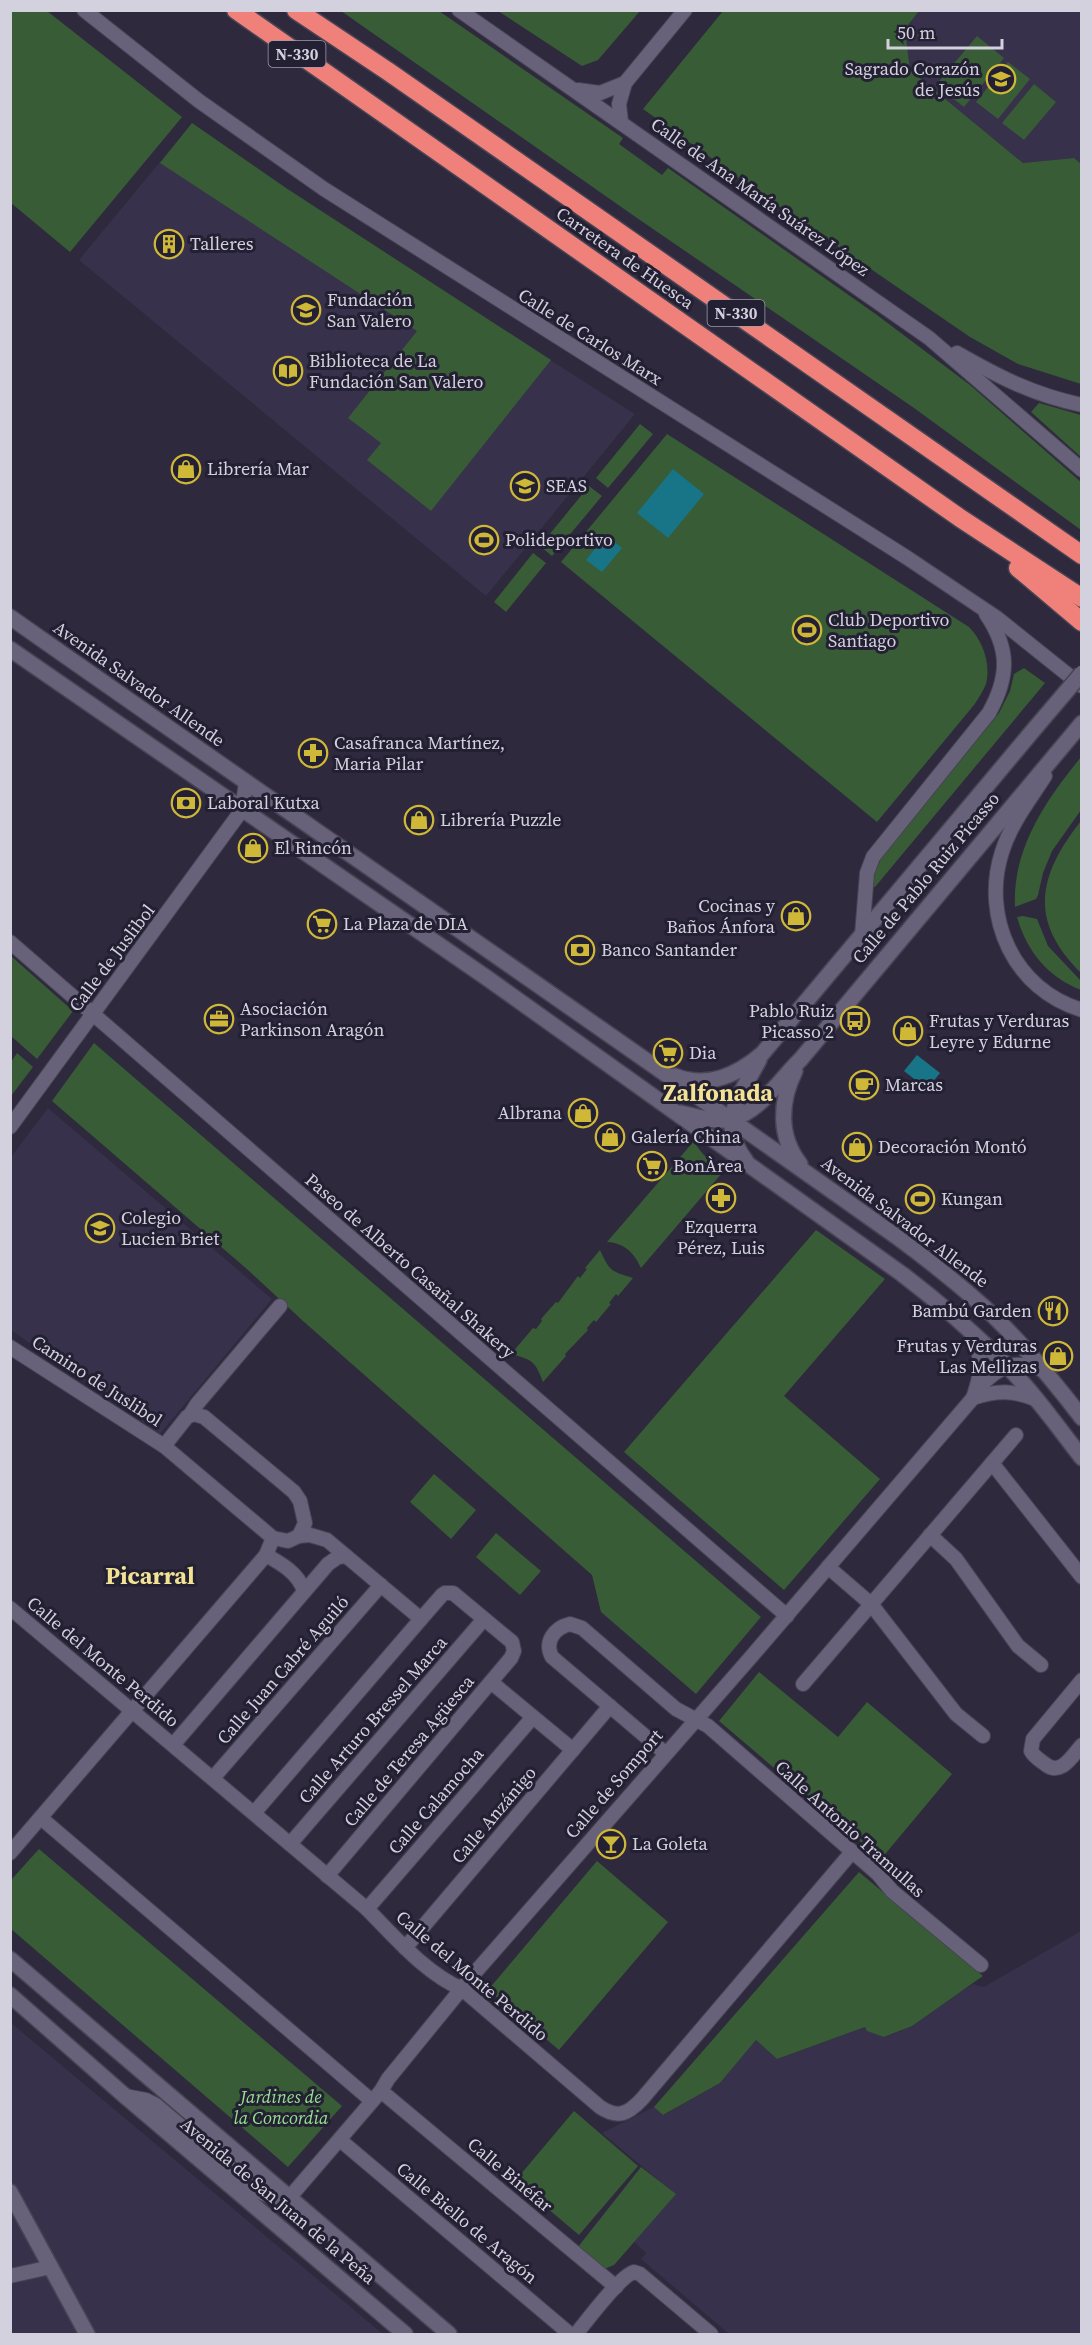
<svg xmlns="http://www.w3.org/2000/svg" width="1092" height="2345" viewBox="0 0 1092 2345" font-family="'Source Serif 4',serif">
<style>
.built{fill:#37314b}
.green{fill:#385c36}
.water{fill:#177587}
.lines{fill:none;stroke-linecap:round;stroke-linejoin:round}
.street-casing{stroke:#474454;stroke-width:16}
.secondary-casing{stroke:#474454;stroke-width:18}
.highway-casing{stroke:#474454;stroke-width:21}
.street{stroke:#676279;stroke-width:14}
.secondary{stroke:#676279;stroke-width:15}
.highway{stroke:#f0807a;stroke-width:18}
.secondary-bridge-casing{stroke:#474454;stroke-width:18;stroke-linecap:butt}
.secondary-bridge{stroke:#676279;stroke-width:15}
.labels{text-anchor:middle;stroke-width:6;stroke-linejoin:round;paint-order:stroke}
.shield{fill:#242033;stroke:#9f9cab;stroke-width:1.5}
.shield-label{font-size:16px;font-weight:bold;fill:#d4d1de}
.poi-label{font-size:18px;fill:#d4d1de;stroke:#242033;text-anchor:start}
.street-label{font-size:18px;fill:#d4d1de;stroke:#242033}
.park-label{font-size:18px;font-style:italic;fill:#94e28f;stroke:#242033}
.district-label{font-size:24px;font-weight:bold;fill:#f2e394;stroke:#242033}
</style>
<rect width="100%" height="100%" fill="#2e293d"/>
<g class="built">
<path d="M919,11H1081V164L1074,158L1023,163L910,70L905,29Z"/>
<path d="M192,123L347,231L635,414L486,596L79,260Z"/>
<path d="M48,1108L272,1299L160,1434L11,1330V1157Z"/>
<path d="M1081,1931V2334H729L641,2259L646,2253L634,2242L675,2194L602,2133L654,2107L664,2115L720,2083L756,2040L777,2059L865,2027L884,2037L901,2031L973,1984L984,1987Z"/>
<path d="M11,2023L383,2334H11Z"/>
</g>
<g class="green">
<path d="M10,11H47L182,117L70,252L11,203Z"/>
<path d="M341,11H439L623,138L619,144L662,175L668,168L877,315L970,385L1081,482V530L914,408L637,218Z"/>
<path d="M498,11H640L598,60L582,66Z"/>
<path d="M723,11H919L905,29L910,70L1023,163L1074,158L1081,164V384L1018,364L970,337L757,191L643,109Z"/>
<path d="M977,36L1004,58L964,107L936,85Z"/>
<path d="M1008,62L1030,79L998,119L976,102Z"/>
<path d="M1034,84L1056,102L1024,140L1002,123Z"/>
<path d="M192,123L286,188L551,360L431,511L367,460L381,443L348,418L417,331L160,163Z"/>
<path d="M1039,403L1081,415V457L1031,412Z"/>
<path d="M640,424L653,434L608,488L596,478Z"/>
<path d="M667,434L969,627C983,641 991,664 986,684C983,691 978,699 974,705L877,822L561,562Z"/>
<path d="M589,486L602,496L552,556L540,546Z"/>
<path d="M533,553L546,563L506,612L494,602Z"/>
<path d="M1024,668L1045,683L875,887H873L875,871L882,857L999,713L1010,691L1014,674Z"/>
<path d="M1081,757V810L1052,851L1043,873L1038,895L1036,899L1015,907C1012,849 1046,800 1081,757Z"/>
<path d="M1081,821V973C1028,921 1038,875 1081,821Z"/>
<path d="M1023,916L1037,919L1048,946L1081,981V990C1048,977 1027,952 1017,917Z"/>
<path d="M11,956L73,1011L37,1059L11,1036Z"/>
<path d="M94,1043L761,1617L696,1694L601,1612L592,1575L303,1321L248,1270L52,1101Z"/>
<path d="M17,1053L33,1067L11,1096V1062Z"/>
<path d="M694,1141C703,1157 711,1163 728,1166L641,1268C634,1253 625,1243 607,1242Z"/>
<path d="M816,1230L885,1279L784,1396L880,1479L784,1590L624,1452Z"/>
<path d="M600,1250C610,1272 611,1271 633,1278L618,1296L616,1294L609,1303L611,1304L596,1322L594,1320L587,1328L588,1330L565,1354L566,1356L543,1382C535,1361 533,1360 511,1354L533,1328L536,1329L542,1321L541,1319L556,1302L558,1303L578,1276L580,1278L587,1269L585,1268Z"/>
<path d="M434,1474L476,1510L451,1539L410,1502Z"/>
<path d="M496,1533L541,1571L520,1595L476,1557Z"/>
<path d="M759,1672L838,1737L867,1702L952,1774L881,1859L719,1721Z"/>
<path d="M39,1849L342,2106L288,2167L11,1929V1880Z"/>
<path d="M597,1861L668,1922L559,2050L488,1990Z"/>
<path d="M859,1872L983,1976L912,2026L884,2037L867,2031L865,2027L777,2059L756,2040L720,2083L663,2115L654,2107Z"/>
<path d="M574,2111L638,2166L579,2235L515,2181Z"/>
<path d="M641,2167L676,2194L614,2265L597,2272L574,2252Z"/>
</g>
<g class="water">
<path d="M673,469L704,494L668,538L637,513Z"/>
<path d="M606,535L622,548L602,572L586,560Z"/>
<path d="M917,1055L940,1073L927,1089L904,1071Z"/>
</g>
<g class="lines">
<g class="street-casing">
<g id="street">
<path d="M84,10L199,101L324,189L906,557L997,618L1082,686"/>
<path d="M459,10L929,338L1082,470"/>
<path d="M578,90L600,93L625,83"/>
<path d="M621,122L619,104L625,83L685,10"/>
<path d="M957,353C999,377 1034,395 1082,405"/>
<path d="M1045,776C1029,801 1011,823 1002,852C981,917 1014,990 1082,1010"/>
<path d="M862,935L867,873L873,857L989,713C1009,677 1010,649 986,614"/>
<path d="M10,942L787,1616"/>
<path d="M10,1127L242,810L246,782"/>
<path d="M10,1347L164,1446L273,1538L288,1541L299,1536L310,1535L327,1540L421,1619L442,1595L445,1593H453L512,1642L514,1651L511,1658L327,1876"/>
<path d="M976,1389C1002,1367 1009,1358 1043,1370"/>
<path d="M973,1398C997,1390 1014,1390 1037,1400"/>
<path d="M190,1415L197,1404L280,1306"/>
<path d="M164,1446L187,1417L194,1414L204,1417L294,1492L300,1501L305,1523L299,1536"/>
<path d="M992,1463L1082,1577"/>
<path d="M930,1535L956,1559L1018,1646L1041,1665"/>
<path d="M266,1555C282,1564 298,1573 304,1591"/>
<path d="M828,1567L871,1604L956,1714L983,1736"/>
<path d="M10,1608L367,1909C395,1937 425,1973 462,1989L600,2107C618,2119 628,2114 642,2099L852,1852"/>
<path d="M1082,1680L1033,1739L1031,1751C1034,1757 1040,1760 1045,1764C1061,1777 1072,1756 1082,1745"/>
<path d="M491,1682L573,1750"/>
<path d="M803,1684L1016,1435"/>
<path d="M173,1745L328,1564L338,1557L346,1556"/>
<path d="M665,1753L552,1657C544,1642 554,1628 570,1624L582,1628L676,1709L708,1726L878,1874L892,1891L981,1965"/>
<path d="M213,1778L381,1585"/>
<path d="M254,1813L421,1619"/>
<path d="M41,1818L372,2101"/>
<path d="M290,1844L484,1619"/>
<path d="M10,1853L266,1555L273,1538"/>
<path d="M367,1909L533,1717"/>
<path d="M405,1948L610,1706"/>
<path d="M381,2091L616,2287"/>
<path d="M125,2096L146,2100L156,2105L257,2191L274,2198H289L381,2091L388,2079L472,1976L751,1657L973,1398C982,1373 983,1360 973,1334"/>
<path d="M340,2140L570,2334"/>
<path d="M10,2276L51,2267"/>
<path d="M576,2334C586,2322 620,2276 634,2272L640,2274L711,2334"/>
</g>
</g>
<g class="secondary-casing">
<g id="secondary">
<path d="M10,617C306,825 603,1028 897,1237C927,1259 956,1282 984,1307C1020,1340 1052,1379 1082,1418"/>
<path d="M10,649L487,978L902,1274C939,1302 973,1332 1006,1365C1034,1393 1057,1426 1082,1458"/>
<path d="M795,1071C780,1101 778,1136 800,1164"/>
<path d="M675,1076C708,1089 737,1075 762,1054L1036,727"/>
<path d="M681,1113C696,1116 716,1123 731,1119C760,1112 781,1078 801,1059L1082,723"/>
<path d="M746,1161C716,1122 740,1096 759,1060"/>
<path d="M10,1959L449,2334"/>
<path d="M10,1995L125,2096L405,2334"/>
<path d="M10,2192L87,2334"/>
</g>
</g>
<g class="highway-casing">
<g id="highway">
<path d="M236,10L960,518L1082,598"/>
<path d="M296,10L389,72L1082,555"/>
<path d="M1018,568L1082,622"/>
</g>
</g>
<use href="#street" class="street"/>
<use href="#secondary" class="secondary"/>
<use href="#highway" class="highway"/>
<g class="secondary-bridge-casing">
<path id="secondary-bridge" d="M1036,727L1082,673"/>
</g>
<use href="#secondary-bridge" class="secondary-bridge"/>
</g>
<defs>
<g id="school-ring" transform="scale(1.5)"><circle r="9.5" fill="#242033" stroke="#cfb837" stroke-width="1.5"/><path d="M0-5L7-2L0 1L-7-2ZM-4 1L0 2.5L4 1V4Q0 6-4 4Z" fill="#cfb837"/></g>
<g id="building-ring" transform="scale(1.5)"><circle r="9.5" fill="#242033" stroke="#cfb837" stroke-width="1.5"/><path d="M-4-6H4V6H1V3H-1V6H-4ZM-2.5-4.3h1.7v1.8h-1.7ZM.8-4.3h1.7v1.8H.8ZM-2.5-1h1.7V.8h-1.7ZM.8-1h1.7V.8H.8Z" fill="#cfb837"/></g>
<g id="library-ring" transform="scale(1.5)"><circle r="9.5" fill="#242033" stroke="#cfb837" stroke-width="1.5"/><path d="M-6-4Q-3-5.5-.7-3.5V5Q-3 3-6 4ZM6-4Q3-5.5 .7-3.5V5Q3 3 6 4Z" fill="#cfb837"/></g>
<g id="shop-ring" transform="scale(1.5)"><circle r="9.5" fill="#242033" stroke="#cfb837" stroke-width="1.5"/><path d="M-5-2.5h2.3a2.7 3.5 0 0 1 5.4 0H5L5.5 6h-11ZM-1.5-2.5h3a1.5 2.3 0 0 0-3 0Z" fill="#cfb837"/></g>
<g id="university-ring" transform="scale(1.5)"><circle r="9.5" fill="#242033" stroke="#cfb837" stroke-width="1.5"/><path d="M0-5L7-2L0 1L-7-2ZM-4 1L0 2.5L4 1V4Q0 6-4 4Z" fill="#cfb837"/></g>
<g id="stadium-ring" transform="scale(1.5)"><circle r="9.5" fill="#242033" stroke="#cfb837" stroke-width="1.5"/><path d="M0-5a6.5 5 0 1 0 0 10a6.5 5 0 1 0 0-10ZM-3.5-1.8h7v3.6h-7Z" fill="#cfb837"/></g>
<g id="pharmacy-ring" transform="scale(1.5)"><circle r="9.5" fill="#242033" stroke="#cfb837" stroke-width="1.5"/><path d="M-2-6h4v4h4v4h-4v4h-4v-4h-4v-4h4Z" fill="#cfb837"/></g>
<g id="bank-ring" transform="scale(1.5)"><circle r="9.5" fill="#242033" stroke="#cfb837" stroke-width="1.5"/><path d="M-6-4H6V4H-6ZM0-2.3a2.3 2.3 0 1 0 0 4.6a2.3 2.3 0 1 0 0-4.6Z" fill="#cfb837"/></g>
<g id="supermarket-ring" transform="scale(1.5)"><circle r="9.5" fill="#242033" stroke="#cfb837" stroke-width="1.5"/><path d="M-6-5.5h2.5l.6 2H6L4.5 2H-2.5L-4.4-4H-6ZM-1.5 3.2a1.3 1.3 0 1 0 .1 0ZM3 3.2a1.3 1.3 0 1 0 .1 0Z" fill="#cfb837"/></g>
<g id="office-ring" transform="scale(1.5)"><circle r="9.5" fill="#242033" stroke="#cfb837" stroke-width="1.5"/><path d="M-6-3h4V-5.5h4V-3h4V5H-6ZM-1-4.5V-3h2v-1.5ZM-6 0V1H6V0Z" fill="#cfb837"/></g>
<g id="bus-ring" transform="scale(1.5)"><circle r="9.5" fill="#242033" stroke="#cfb837" stroke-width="1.5"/><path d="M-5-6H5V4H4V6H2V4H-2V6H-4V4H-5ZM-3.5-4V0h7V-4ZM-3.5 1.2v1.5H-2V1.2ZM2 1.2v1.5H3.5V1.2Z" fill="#cfb837"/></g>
<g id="cafe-ring" transform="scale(1.5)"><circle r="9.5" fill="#242033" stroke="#cfb837" stroke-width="1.5"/><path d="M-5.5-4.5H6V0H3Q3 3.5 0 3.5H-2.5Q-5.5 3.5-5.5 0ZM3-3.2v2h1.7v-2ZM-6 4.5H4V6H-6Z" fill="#cfb837"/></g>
<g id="restaurant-ring" transform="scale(1.5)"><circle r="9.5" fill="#242033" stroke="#cfb837" stroke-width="1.5"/><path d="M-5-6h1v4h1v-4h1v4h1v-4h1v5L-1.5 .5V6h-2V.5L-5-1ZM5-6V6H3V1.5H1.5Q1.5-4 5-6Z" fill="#cfb837"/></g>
<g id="bar-ring" transform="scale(1.5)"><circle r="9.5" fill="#242033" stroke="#cfb837" stroke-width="1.5"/><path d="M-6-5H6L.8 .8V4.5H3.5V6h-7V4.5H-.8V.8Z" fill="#cfb837"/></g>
</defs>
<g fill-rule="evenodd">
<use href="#school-ring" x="1001" y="79"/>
<use href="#building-ring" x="169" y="244"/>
<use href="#school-ring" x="306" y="310"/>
<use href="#library-ring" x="288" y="371"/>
<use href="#shop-ring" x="186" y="469"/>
<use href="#university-ring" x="525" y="486"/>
<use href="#stadium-ring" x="484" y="540"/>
<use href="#stadium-ring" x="807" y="630"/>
<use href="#pharmacy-ring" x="313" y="753"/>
<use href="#bank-ring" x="186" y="803"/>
<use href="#shop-ring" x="419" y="820"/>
<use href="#shop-ring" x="253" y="848"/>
<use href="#shop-ring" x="796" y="916"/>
<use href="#supermarket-ring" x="322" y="924"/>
<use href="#bank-ring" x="580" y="950"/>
<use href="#office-ring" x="219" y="1019"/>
<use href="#bus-ring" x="855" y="1021"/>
<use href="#shop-ring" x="908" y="1031"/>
<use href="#supermarket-ring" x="668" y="1053"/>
<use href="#cafe-ring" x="864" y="1085"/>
<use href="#shop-ring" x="583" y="1113"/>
<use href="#shop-ring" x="610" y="1137"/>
<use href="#shop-ring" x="857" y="1147"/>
<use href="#supermarket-ring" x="652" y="1166"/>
<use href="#pharmacy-ring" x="721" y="1198"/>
<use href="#stadium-ring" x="920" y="1199"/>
<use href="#school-ring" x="100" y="1228"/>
<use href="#restaurant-ring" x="1053" y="1311"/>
<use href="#shop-ring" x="1058" y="1356"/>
<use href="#bar-ring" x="611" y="1844"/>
</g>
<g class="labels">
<g class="shield">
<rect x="268.5" y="41" width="57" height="26" rx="4.5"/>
<rect x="707.5" y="300" width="57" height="26" rx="4.5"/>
</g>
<g class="shield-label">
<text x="297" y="60">N-330</text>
<text x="736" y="319">N-330</text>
</g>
<g class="poi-label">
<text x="980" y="75" text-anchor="end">Sagrado Corazón<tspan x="980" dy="21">de Jesús</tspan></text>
<text x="190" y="250">Talleres</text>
<text x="327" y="306">Fundación<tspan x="327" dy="21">San Valero</tspan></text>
<text x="309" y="367">Biblioteca de La<tspan x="309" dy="21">Fundación San Valero</tspan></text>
<text x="207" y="475">Librería Mar</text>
<text x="546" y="492">SEAS</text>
<text x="505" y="546">Polideportivo</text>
<text x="828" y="626">Club Deportivo<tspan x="828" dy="21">Santiago</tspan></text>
<text x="334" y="749">Casafranca Martínez,<tspan x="334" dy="21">Maria Pilar</tspan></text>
<text x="207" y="809">Laboral Kutxa</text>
<text x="440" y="826">Librería Puzzle</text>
<text x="274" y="854">El Rincón</text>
<text x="775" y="912" text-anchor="end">Cocinas y<tspan x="775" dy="21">Baños Ánfora</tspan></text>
<text x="343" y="930">La Plaza de DIA</text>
<text x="601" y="956">Banco Santander</text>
<text x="240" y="1015">Asociación<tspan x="240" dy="21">Parkinson Aragón</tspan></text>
<text x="834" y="1017" text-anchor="end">Pablo Ruiz<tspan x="834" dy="21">Picasso 2</tspan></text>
<text x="929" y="1027">Frutas y Verduras<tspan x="929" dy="21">Leyre y Edurne</tspan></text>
<text x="689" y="1059">Dia</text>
<text x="885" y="1091">Marcas</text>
<text x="562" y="1119" text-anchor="end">Albrana</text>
<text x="631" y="1143">Galería China</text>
<text x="878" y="1153">Decoración Montó</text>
<text x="673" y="1172">BonÀrea</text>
<text x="941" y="1205">Kungan</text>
<text x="121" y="1224">Colegio<tspan x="121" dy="21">Lucien Briet</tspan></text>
<text x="721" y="1233" text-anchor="middle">Ezquerra<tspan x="721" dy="21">Pérez, Luis</tspan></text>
<text x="1032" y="1317" text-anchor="end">Bambú Garden</text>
<text x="1037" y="1352" text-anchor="end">Frutas y Verduras<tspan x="1037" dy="21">Las Mellizas</tspan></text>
<text x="632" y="1850">La Goleta</text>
</g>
<g class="street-label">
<text transform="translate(760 197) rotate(35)" y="6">Calle de Ana María Suárez López</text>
<text transform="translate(625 258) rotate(35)" y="6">Carretera de Huesca</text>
<text transform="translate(590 337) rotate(32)" y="6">Calle de Carlos Marx</text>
<text transform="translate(139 684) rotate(35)" y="6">Avenida Salvador Allende</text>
<text transform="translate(926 878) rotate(-50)" y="6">Calle de Pablo Ruiz Picasso</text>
<text transform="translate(112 958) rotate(-53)" y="6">Calle de Juslibol</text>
<text transform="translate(905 1222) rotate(37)" y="6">Avenida Salvador Allende</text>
<text transform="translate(410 1266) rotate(41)" y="6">Paseo de Alberto Casañal Shakery</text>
<text transform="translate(97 1381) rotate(33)" y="6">Camino de Juslibol</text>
<text transform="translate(103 1662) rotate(40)" y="6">Calle del Monte Perdido</text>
<text transform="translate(283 1670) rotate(-49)" y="6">Calle Juan Cabré Aguiló</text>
<text transform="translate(373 1720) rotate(-49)" y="6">Calle Arturo Bressel Marca</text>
<text transform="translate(409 1751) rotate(-50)" y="6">Calle de Teresa Agüesca</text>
<text transform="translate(614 1784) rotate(-49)" y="6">Calle de Somport</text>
<text transform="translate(436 1801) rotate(-49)" y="6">Calle Calamocha</text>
<text transform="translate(494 1815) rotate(-50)" y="6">Calle Anzánigo</text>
<text transform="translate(850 1829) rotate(42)" y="6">Calle Antonio Tramullas</text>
<text transform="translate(472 1976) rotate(40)" y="6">Calle del Monte Perdido</text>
<text transform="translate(510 2175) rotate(40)" y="6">Calle Binéfar</text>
<text transform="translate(278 2201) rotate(40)" y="6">Avenida de San Juan de la Peña</text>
<text transform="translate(467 2223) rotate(40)" y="6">Calle Biello de Aragón</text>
</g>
<g class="park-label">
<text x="281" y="2103">Jardines de<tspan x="281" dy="21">la Concordia</tspan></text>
</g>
<g class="district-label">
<text x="718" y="1101">Zalfonada</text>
<text x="150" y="1584">Picarral</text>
</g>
</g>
<rect width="1092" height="2345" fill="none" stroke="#d4d1de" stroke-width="24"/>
<path d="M888 39v9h114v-9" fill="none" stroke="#d4d1de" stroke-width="3"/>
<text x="897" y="39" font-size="18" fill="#d4d1de" stroke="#242033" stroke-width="4.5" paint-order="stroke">50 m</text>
</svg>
